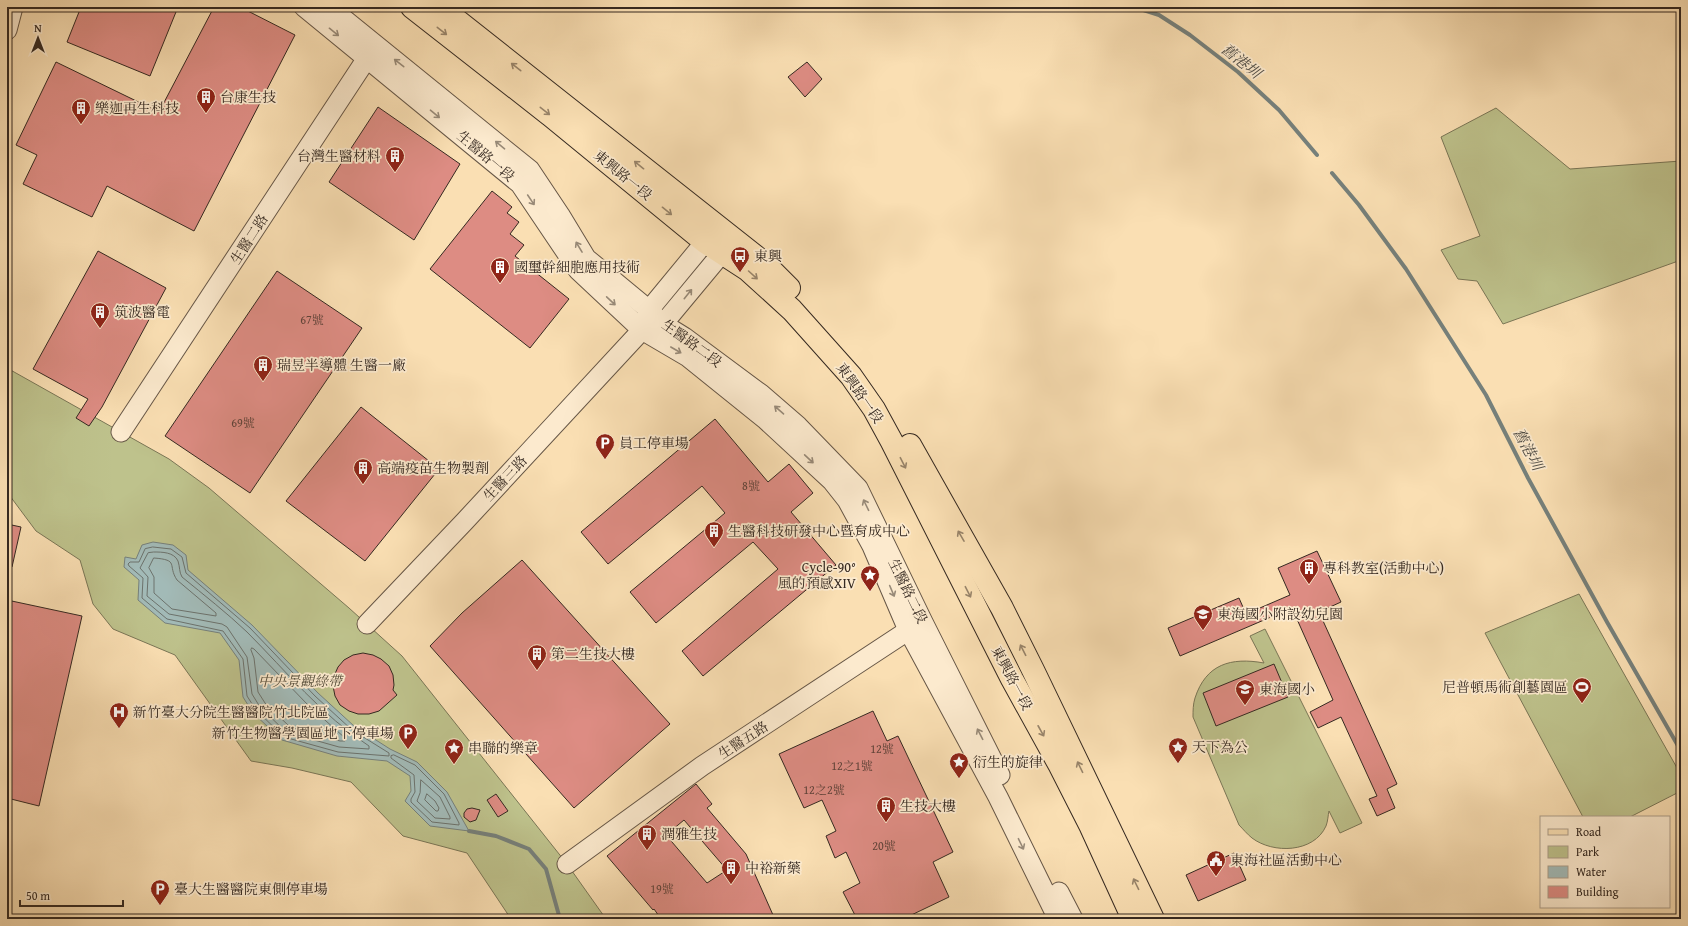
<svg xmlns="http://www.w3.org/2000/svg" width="1688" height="926" viewBox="0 0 1688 926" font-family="'Gentium Book Plus','Noto Serif TC',serif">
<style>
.green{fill:#bec28c;stroke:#7a7656}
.water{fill:#a2bab7;stroke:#76807b}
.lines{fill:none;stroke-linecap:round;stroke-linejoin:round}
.shore{stroke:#6c726c;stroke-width:1}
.stream{stroke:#76807b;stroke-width:4}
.building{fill:#dd8c83;stroke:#352921;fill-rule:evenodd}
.minor-casing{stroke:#665646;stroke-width:21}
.major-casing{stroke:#352921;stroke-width:24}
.minor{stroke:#fceace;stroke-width:19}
.major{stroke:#fadfb3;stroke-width:22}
.oneway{stroke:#98846a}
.oneway2{stroke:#988a78}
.labels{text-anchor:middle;stroke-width:3.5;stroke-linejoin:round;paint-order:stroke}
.number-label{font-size:12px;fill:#5f423a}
.poi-label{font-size:14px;fill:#352921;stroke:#fceace;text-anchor:start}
.street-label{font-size:14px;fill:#352921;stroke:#fceace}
.park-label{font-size:14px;font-style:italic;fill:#574f3c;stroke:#fceace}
.water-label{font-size:15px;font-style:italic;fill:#504d46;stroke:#fceace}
</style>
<rect width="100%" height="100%" fill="#fadfb3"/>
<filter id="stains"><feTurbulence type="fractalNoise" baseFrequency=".005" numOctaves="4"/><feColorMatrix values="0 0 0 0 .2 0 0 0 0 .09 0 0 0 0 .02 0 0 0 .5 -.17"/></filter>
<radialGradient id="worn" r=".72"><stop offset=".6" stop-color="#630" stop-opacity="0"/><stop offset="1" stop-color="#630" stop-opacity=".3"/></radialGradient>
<g class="green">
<path d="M1496,108L1570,169L1681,161V260L1503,324L1477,281L1458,279L1441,250L1480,236L1441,137Z"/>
<path d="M7,368L169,459L209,488L349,608L402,656L567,864L606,919H511L467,853L403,836L351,782L292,768L251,761L175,655L113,629L93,604L80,560L36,531L7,492Z"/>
<path d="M1579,594L1681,775V791L1630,817H1583L1485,633Z"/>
<path d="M1265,629L1362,823L1340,833L1329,811C1328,815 1328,821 1326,826C1314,853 1273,854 1252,838C1247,834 1243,829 1239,825L1193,717C1193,711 1193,704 1195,698C1206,664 1231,657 1264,663L1250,636Z"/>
</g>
<path class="water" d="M153,542L173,545L186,555L188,570L252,625L318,693L354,726L390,749L417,762L447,792L469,831L430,826L405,801L411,791L410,776L387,761L337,756L282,740L253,713L243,697L239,660L220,633L165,623L138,600L139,580L124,567L125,557L136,559L142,545Z"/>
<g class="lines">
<g class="shore">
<path d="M153,547L171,549L182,557L186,573L250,628L315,696L352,730L389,753V756L338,752L284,737L256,710L247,696L243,659L223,631L167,619L142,598L143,578L129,566L128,564L130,562H139L145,549Z"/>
<path d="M154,552C162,552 174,552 178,561C180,567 179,572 182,577C204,595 227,613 247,632C287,672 321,715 369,746V749L339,747L286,732L260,707L252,694L247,657L227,627L222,624L169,614L147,596L148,577L140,568L148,553Z"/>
<path d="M154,558C180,560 167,565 177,580L216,613V616L172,609L154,593V577L149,568Z"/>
<path d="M252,648L254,649L307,704L345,738V741H340L290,727L265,703L258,692L254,658L251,650Z"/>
<path d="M394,755L415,765L444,794L459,823V825L432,822L411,802V799L415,792L414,775L391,758V756Z"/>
<path d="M421,780L440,797L450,817V819L435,818L417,801L420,793Z"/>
<path d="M427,794L435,801L439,808L438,811H436L425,800Z"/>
</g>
<g class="stream">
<path d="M1134,7L1159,15L1190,35L1238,72L1279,110L1317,155"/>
<path d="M1332,173L1359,205L1406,269L1486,395L1528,478L1607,622L1681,751"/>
<path d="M469,831L496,836L529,849L546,869L560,919"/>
</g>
</g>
<g class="building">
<path d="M81,7H178L150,76L67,42Z"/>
<path d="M214,7H240L295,35L194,231L107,186L92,217L23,184L37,155L16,145L56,62L159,112Z"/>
<path d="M807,62L822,79L805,97L788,77Z"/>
<path d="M378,107L460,164L414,240L329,182Z"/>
<path d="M492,191L512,207L507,213L519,222L510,234L524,245L515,256L569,299L530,348L430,269Z"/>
<path d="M98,251L166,288L102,407L89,426L76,418L88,399L33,369Z"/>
<path d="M277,271L362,328L250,493L165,436Z"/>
<path d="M361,407L439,469L365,561L286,501Z"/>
<path d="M715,419L768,482L789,464L813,493L791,512L836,565L703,676L682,651L778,569L753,542L656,623L630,592L725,513L702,486L608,564L581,532Z"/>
<path d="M7,524L21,527L12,567L7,566Z"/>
<path d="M1317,551L1341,602L1319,612L1397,784L1387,789L1395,808L1377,816L1369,799L1377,796L1341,717L1318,728L1310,712L1333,700L1292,608L1180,656L1168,628L1239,598L1246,614L1290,595L1278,568Z"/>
<path d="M522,560L670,724L574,808L430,646L462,613Z"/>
<path d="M7,600L82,616L39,806L7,798Z"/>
<path d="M363,653L373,655L381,659L389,666L393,675L394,685L393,690L397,695L379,711L369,714H358L349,711L340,705L335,696L333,686L334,676L338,667L344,660L353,655Z"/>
<path d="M1274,664L1288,697L1216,726L1203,693Z"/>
<path d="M873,711L887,741L898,736L953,852L933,862L949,897L903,919H857L843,892L860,883L846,852L835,858L826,836L836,831L822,800L804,808L779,754Z"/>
<path d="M696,784L712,804L707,808L746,854L773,915L767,919H661L654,909L653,910L607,856ZM684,820L727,870L707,883L666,835Z"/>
<path d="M496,794L508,811L498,817L487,800Z"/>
<path d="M472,808L480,810L476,820L470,822L464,817V813L467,809Z"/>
<path d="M1234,853L1246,880L1198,901L1186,875Z"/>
</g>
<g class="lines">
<g class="minor-casing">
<g id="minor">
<path d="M304,7L520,184L578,270L642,330L688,357L765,419L832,481L847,500L872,546L908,630L998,797L1058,919"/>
<path d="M329,7L530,170L560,215L586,258L649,310L663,324L684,337L761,394L798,426L858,488L923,622L1000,775"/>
<path d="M7,30L13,7"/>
<path d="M651,327L663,324L722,253L724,238"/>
<path d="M121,432L373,49"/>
<path d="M367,624L465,521L642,330L649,310L705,242L718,236"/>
<path d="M567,864L702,766L918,624"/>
<path d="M1059,892L1073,919"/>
</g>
</g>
<g class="major-casing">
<g id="major">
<path d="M412,7L550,115L705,242L748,270L792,310L851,376L874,409L892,442L1012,679L1060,766L1090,825L1133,919"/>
<path d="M440,7L764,263L789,288"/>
<path d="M910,445L1002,608L1033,670L1153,919"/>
</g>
</g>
<use href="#minor" class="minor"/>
<use href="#major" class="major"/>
</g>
<defs><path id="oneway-shaft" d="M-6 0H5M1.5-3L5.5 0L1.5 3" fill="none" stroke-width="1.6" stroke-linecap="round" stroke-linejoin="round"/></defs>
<g class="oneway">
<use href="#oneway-shaft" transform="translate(442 31) rotate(38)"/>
<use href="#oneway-shaft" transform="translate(516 67) rotate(-142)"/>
<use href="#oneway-shaft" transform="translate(545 111) rotate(38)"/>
<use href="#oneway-shaft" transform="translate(639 165) rotate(-141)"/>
<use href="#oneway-shaft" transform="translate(667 211) rotate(39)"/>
<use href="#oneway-shaft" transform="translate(753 275) rotate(42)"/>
<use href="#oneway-shaft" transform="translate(903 463) rotate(63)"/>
<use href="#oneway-shaft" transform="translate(961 536) rotate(-120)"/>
<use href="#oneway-shaft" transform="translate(968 592) rotate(63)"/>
<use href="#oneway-shaft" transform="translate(1023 650) rotate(-117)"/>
<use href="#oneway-shaft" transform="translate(1041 731) rotate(61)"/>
<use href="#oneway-shaft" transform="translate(1080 767) rotate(-116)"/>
<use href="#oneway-shaft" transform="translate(1136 884) rotate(-116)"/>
</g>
<g class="oneway2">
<use href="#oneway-shaft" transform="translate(334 32) rotate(39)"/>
<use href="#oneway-shaft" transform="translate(399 63) rotate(-142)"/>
<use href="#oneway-shaft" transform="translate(435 114) rotate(40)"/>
<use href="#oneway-shaft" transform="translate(500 145) rotate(-140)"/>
<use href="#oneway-shaft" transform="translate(531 200) rotate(56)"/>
<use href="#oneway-shaft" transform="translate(579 247) rotate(-121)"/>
<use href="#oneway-shaft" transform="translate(688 294) rotate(-51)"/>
<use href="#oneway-shaft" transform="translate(611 301) rotate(43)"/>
<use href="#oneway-shaft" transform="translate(676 350) rotate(30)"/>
<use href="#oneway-shaft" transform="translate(779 410) rotate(-139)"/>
<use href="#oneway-shaft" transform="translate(809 459) rotate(43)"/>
<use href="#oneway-shaft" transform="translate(866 505) rotate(-116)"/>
<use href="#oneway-shaft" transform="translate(892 591) rotate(67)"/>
<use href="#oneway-shaft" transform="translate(980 734) rotate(-117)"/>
<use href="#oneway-shaft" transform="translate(1021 844) rotate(64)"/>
</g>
<defs>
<g id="building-pin" transform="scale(1)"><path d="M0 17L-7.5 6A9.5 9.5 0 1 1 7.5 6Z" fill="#8f2418" stroke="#fceace"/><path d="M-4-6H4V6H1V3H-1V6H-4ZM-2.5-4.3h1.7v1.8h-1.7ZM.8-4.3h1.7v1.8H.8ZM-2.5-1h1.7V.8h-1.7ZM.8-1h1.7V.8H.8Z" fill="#fff"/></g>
<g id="bus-pin" transform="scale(1)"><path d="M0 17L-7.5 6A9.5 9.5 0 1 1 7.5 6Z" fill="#8f2418" stroke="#fceace"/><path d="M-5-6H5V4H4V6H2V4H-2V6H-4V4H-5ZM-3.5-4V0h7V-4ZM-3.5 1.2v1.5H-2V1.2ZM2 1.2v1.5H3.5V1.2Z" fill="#fff"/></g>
<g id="parking-pin" transform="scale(1)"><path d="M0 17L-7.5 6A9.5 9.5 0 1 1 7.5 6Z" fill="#8f2418" stroke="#fceace"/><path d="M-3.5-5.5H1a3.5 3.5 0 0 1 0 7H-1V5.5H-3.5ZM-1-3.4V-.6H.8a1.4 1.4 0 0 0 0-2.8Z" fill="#fff"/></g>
<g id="sight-pin" transform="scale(1)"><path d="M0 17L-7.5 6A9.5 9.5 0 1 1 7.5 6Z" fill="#8f2418" stroke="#fceace"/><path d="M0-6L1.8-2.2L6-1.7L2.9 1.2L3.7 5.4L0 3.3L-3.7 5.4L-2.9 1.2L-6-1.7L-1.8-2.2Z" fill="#fff"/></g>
<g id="school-pin" transform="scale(1)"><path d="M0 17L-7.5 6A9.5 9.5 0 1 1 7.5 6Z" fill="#8f2418" stroke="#fceace"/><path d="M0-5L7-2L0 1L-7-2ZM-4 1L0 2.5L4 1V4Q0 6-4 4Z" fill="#fff"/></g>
<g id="stadium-pin" transform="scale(1)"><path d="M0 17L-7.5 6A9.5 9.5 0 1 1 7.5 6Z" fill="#8f2418" stroke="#fceace"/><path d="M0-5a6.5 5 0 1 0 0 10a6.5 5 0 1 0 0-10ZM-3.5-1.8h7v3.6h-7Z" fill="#fff"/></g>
<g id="hospital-pin" transform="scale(1)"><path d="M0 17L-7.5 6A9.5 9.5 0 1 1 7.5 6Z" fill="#8f2418" stroke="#fceace"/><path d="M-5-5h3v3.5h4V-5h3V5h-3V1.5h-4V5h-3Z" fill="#fff"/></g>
<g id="civic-pin" transform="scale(1)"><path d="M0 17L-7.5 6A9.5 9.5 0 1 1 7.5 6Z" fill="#8f2418" stroke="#fceace"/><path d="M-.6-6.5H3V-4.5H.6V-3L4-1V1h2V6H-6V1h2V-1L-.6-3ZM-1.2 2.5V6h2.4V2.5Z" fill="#fff"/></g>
</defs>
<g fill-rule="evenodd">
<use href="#building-pin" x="206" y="97"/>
<use href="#building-pin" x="81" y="108"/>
<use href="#building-pin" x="395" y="156"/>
<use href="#bus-pin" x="740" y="256"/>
<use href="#building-pin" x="500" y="267"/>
<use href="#building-pin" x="100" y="312"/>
<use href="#building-pin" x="263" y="365"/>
<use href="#parking-pin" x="605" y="443"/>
<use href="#building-pin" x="363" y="468"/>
<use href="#building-pin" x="714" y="531"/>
<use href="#building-pin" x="1309" y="568"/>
<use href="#sight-pin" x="870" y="575"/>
<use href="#school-pin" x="1203" y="614"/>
<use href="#building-pin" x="537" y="654"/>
<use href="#stadium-pin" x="1582" y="687"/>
<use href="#school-pin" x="1245" y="689"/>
<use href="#hospital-pin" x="119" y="712"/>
<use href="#parking-pin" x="408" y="733"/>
<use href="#sight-pin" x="1178" y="747"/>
<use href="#sight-pin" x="454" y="748"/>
<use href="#sight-pin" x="959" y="762"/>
<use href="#building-pin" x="886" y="806"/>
<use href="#building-pin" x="647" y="834"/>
<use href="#civic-pin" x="1216" y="860"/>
<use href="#building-pin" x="731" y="868"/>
<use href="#parking-pin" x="160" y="889"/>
</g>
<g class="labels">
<g class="number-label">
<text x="312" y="324">67號</text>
<text x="243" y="427">69號</text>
<text x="751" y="490">8號</text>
<text x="882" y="753">12號</text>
<text x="852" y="770">12之1號</text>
<text x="824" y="794">12之2號</text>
<text x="884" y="850">20號</text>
<text x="662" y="893">19號</text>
</g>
<g class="poi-label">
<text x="220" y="102">台康生技</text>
<text x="95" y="113">樂迦再生科技</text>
<text x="381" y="161" text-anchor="end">台灣生醫材料</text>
<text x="754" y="261">東興</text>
<text x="514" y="272">國璽幹細胞應用技術</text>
<text x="114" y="317">筑波醫電</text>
<text x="277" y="370">瑞昱半導體 生醫一廠</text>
<text x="619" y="448">員工停車場</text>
<text x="377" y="473">高端疫苗生物製劑</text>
<text x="728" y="536">生醫科技研發中心暨育成中心</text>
<text x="856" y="572" text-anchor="end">Cycle-90°<tspan x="856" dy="16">風的預感XIV</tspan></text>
<text x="1323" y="573">專科教室(活動中心)</text>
<text x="1217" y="619">東海國小附設幼兒園</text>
<text x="551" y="659">第二生技大樓</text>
<text x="1568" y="692" text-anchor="end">尼普頓馬術創藝園區</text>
<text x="1259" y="694">東海國小</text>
<text x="133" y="717">新竹臺大分院生醫醫院竹北院區</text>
<text x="394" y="738" text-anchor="end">新竹生物醫學園區地下停車場</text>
<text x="1192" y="752">天下為公</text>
<text x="468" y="753">串聯的樂章</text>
<text x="973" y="767">衍生的旋律</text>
<text x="900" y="811">生技大樓</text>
<text x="661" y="839">潤雅生技</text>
<text x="1230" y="865">東海社區活動中心</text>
<text x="745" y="873">中裕新藥</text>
<text x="174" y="894">臺大生醫醫院東側停車場</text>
</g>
<g class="street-label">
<text transform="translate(486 156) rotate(40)" y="5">生醫路一段</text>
<text transform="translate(623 175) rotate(39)" y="5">東興路一段</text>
<text transform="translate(249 239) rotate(-57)" y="5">生醫二路</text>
<text transform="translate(692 343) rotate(36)" y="5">生醫路二段</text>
<text transform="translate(860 393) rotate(55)" y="5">東興路一段</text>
<text transform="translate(505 478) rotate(-47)" y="5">生醫三路</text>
<text transform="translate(908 591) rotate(64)" y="5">生醫路二段</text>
<text transform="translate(1012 678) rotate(62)" y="5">東興路一段</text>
<text transform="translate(743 740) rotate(-33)" y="5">生醫五路</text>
</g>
<g class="park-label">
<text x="300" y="686">中央景觀綠帶</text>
</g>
<g class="water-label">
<text transform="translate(1241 61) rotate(39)" y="5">舊港圳</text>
<text transform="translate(1528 449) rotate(62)" y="5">舊港圳</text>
</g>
</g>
<rect width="1688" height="926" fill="none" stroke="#fadfb3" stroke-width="24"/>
<rect x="8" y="8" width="1672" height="910" fill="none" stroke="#352921" stroke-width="2"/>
<rect x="12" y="12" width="1664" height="902" fill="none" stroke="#352921"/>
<rect x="1540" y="816" width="130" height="92" fill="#fceace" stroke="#ac9d89"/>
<rect x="1548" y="829" width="20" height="6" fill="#fadfb3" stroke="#ac9d89"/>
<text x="1576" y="836" font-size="12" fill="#352921">Road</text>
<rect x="1548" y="846" width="20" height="12" fill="#bec28c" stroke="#ac9d89"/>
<text x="1576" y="856" font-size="12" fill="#352921">Park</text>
<rect x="1548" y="866" width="20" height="12" fill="#a2bab7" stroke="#ac9d89"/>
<text x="1576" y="876" font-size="12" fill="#352921">Water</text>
<rect x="1548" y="886" width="20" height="12" fill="#dd8c83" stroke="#ac9d89"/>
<text x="1576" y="896" font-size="12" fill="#352921">Building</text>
<g transform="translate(38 38)" stroke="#fceace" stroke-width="3" paint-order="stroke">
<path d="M0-3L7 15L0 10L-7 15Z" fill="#352921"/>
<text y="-6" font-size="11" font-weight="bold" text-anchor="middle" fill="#352921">N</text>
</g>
<path d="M20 900v6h103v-6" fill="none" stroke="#352921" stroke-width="2"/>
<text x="26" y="900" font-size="12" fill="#352921" stroke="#fceace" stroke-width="3" paint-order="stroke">50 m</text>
<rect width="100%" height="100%" filter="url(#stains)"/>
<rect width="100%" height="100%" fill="url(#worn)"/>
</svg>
